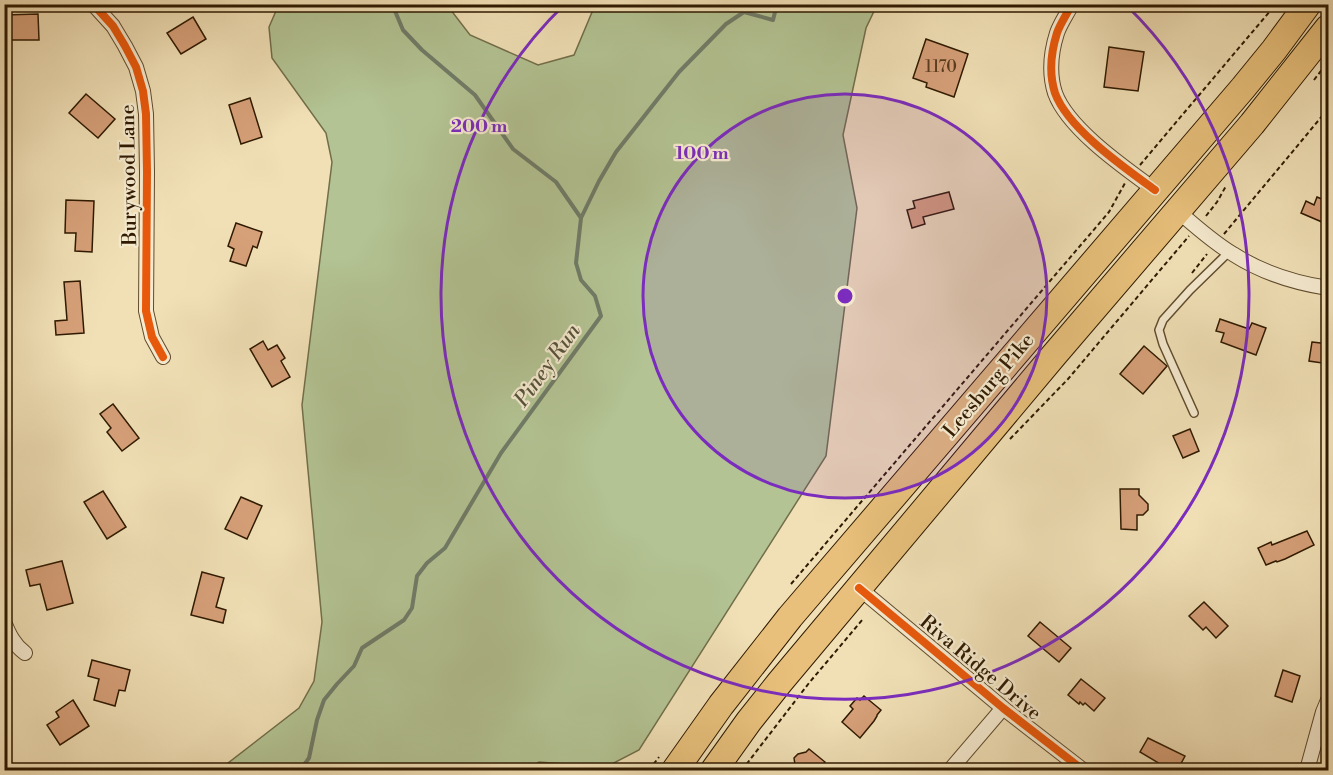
<svg xmlns="http://www.w3.org/2000/svg" width="1333" height="775" viewBox="0 0 1333 775" font-family="'Libre Bodoni',serif">
<style>
.green{fill:#b3c393;stroke:#716e4a;stroke-width:1.5}
.lines{fill:none;stroke-linecap:round;stroke-linejoin:round}
.stream{stroke:#707c68;stroke-width:4}
.building{fill:#d6a079;stroke:#2f1a01;stroke-width:1.5}
.lane-casing{stroke:#604c2e;stroke-width:10}
.street-casing{stroke:#604c2e;stroke-width:16}
.highway-casing{stroke:#2f1a01;stroke-width:28}
.path{stroke:#2f1a01;stroke-width:2;stroke-dasharray:4.5 3;stroke-linecap:butt}
.lane{stroke:#f6ebd0;stroke-width:7}
.street{stroke:#f6ebd0;stroke-width:14}
.highway{stroke:#e8c07b;stroke-width:26}
.cycleway-casing{stroke:#f6ebd0;stroke-width:11}
.cycleway{stroke:#e8590c;stroke-width:8}
.ring{fill:none;stroke:#7b2cbf;stroke-width:3}
.labels{text-anchor:middle;stroke-width:4.5;stroke-linejoin:round;paint-order:stroke}
.number-label{font-size:16px;fill:#593c1f}
.street-label{font-size:20px;fill:#2f1a01;stroke:#f6ebd0}
.water-label{font-size:21px;font-style:italic;fill:#55533d;stroke:#f6ebd0}
.centre{fill:#7b2cbf;stroke:#f6ebd0;stroke-width:3}
.ring-label{font-size:18px;text-anchor:middle;font-weight:bold;fill:#7b2cbf;stroke:#f6ebd0;stroke-width:4.5;stroke-linejoin:round;paint-order:stroke}
</style>
<rect width="100%" height="100%" fill="#f1e0b6"/>
<filter id="stains"><feTurbulence type="fractalNoise" baseFrequency=".00333" numOctaves="4"/><feColorMatrix values="0 0 0 0 .2 0 0 0 0 .09 0 0 0 0 .02 0 0 0 .5 -.17"/></filter>
<radialGradient id="worn" r=".72"><stop offset=".6" stop-color="#630" stop-opacity="0"/><stop offset="1" stop-color="#630" stop-opacity=".3"/></radialGradient>
<path class="green" d="M279,4L447,5L470,35L538,65L574,55L595,5H877L866,28L843,135L857,208L826,456L639,750L606,767L539,762L526,770H219L299,708L314,681L322,622L302,405L332,162L326,133L272,58L269,27Z"/>
<g class="lines">
<g class="stream">
<path d="M392,4L403,30L422,50L475,95L513,149L556,182L581,218"/>
<path d="M298,770L301,769L309,758L317,720L324,700L337,684L354,666L362,648L404,620L412,608L417,576L427,563L445,548L501,453L601,316L595,296L581,280L576,263L581,218L599,181L616,152L679,72L726,24L744,12L773,20L777,4"/>
</g>
</g>
<g class="building">
<path d="M38,14L39,40H4V15Z"/>
<path d="M193,17L206,39L181,54L167,33Z"/>
<path d="M926,39L968,54L954,97L926,87L927,83L913,78Z"/>
<path d="M1109,47L1144,52L1138,91L1104,87Z"/>
<path d="M86,94L115,119L98,138L69,113Z"/>
<path d="M250,98L262,137L241,144L229,105Z"/>
<path d="M949,192L954,209L923,217L925,224L912,228L907,210L915,208L913,201Z"/>
<path d="M1317,197L1329,202V225L1301,213L1306,201L1314,205Z"/>
<path d="M66,200L94,201L92,252L75,251L76,233H65Z"/>
<path d="M236,223L262,232L257,248L253,246L246,266L230,261L234,249L228,246Z"/>
<path d="M80,281L84,333L56,335L55,321L67,320L64,282Z"/>
<path d="M1220,319L1249,329L1252,323L1266,328L1256,355L1221,342L1224,333L1216,331Z"/>
<path d="M263,341L268,350L277,345L285,358L281,361L290,377L272,387L250,349Z"/>
<path d="M1312,342L1329,344V364L1309,361Z"/>
<path d="M1144,346L1167,366L1143,394L1120,374Z"/>
<path d="M113,404L139,438L122,451L107,432L111,428L100,414Z"/>
<path d="M1190,429L1199,451L1183,458L1173,436Z"/>
<path d="M1120,489H1139V495L1148,504V510L1143,515H1137V530L1121,529Z"/>
<path d="M103,491L126,527L107,539L84,502Z"/>
<path d="M241,497L262,506L247,539L225,529Z"/>
<path d="M1307,531L1314,545L1285,559L1277,562L1276,561L1266,565L1258,548L1271,542L1272,545Z"/>
<path d="M62,561L73,603L47,610L40,584L30,586L26,570Z"/>
<path d="M202,572L224,578L216,607L226,610L223,623L191,615Z"/>
<path d="M1204,602L1228,626L1216,638L1206,627L1203,630L1189,616Z"/>
<path d="M1040,622L1071,648L1059,662L1028,636Z"/>
<path d="M92,660L130,670L125,691L119,690L115,706L94,700L99,679L88,676Z"/>
<path d="M1283,670L1300,676L1292,702L1275,696Z"/>
<path d="M1081,679L1105,698L1094,711L1085,703L1083,705L1080,702L1079,704L1068,695Z"/>
<path d="M864,696L881,710L877,715V716L874,721L860,738L842,722L853,709L850,706L857,698L860,700Z"/>
<path d="M73,700L89,726L60,745L47,725L59,717L56,712Z"/>
<path d="M1148,738L1185,756L1177,771H1172L1140,752Z"/>
<path d="M809,749L825,762L818,771H796L794,758L798,754L806,752Z"/>
</g>
<g class="lines">
<g class="lane-casing">
<path id="lane" d="M1194,413L1163,344L1159,330L1163,320L1190,290L1229,252"/>
</g>
<g class="street-casing">
<g id="street">
<path d="M93,4L113,26L125,46L136,67L143,91L146,114L147,172L146,311L152,337L163,357"/>
<path d="M1072,4C1067,14 1060,24 1057,33C1051,52 1049,74 1055,93C1068,129 1125,168 1155,190"/>
<path d="M1178,211C1195,226 1213,242 1233,254C1261,272 1295,283 1328,288"/>
<path d="M859,588L1003,708L1083,770"/>
<path d="M4,622C9,634 14,645 25,653"/>
<path d="M950,770L1003,708"/>
<path d="M1307,770L1323,712L1328,700"/>
</g>
</g>
<g class="highway-casing">
<g id="highway">
<path d="M675,770L721,705L790,617L1243,88L1274,50L1308,4"/>
<path d="M714,770L749,721L780,682L1055,354L1252,124L1328,28"/>
</g>
</g>
<g class="path">
<path d="M1314,80L1327,63"/>
<path d="M1140,165L1276,4"/>
<path d="M1206,216L1217,202L1226,186"/>
<path d="M1224,234L1328,109"/>
<path d="M1192,273L1207,254"/>
<path d="M1010,439L1068,379L1189,236"/>
<path d="M791,584L1109,212L1125,183"/>
<path d="M649,770L659,757"/>
<path d="M742,770L809,683L863,619"/>
</g>
<use href="#lane" class="lane"/>
<use href="#street" class="street"/>
<use href="#highway" class="highway"/>
<g class="cycleway-casing">
<g id="cycleway">
<path d="M93,4L113,26L125,46L136,67L143,91L146,114L147,172L146,311L152,337L163,357"/>
<path d="M1072,4C1067,14 1060,24 1057,33C1051,52 1049,74 1055,93C1068,129 1125,168 1155,190"/>
<path d="M859,588L1003,708L1083,770"/>
</g>
</g>
<use href="#cycleway" class="cycleway"/>
</g>
<circle cx="845" cy="296" r="202" fill="#7b2cbf" fill-opacity=".12"/>
<g class="ring">
<circle cx="845" cy="296" r="202"/>
<path d="M1126 5A404 404 0 1 1 564 5"/>
</g>
<g class="labels">
<g class="number-label">
<text x="941" y="72">1170</text>
</g>
<g class="street-label">
<text transform="translate(128 175) rotate(-91)" y="7">Burywood Lane</text>
<text transform="translate(988 385) rotate(-50)" y="7">Leesburg Pike</text>
<text transform="translate(981 667) rotate(40)" y="7">Riva Ridge Drive</text>
</g>
<g class="water-label">
<text transform="translate(547 365) rotate(-54)" y="7">Piney Run</text>
</g>
</g>
<circle cx="845" cy="296" r="9" class="centre"/>
<g class="ring-label">
<text x="479" y="132">200 m</text>
<text x="702" y="159">100 m</text>
</g>
<rect width="1333" height="775" fill="none" stroke="#f1e0b6" stroke-width="24"/>
<rect x="6" y="6" width="1321" height="763" fill="none" stroke="#2f1a01" stroke-width="3"/>
<rect x="12" y="12" width="1309" height="751" fill="none" stroke="#2f1a01" stroke-width="1.5"/>
<rect width="100%" height="100%" filter="url(#stains)"/>
<rect width="100%" height="100%" fill="url(#worn)"/>
</svg>
